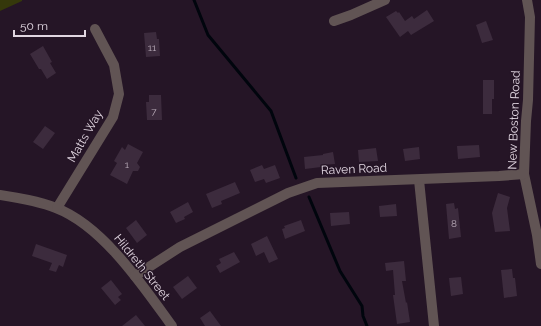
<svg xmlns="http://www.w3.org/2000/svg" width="541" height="326" viewBox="0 0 541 326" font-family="Raleway,sans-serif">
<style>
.green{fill:#35380b}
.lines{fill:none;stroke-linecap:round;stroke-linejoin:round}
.stream{stroke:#00050d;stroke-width:3}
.building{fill:#3c2b3d}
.minor{stroke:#615454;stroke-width:10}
.labels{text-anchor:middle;stroke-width:3;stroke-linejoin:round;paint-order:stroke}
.number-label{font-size:10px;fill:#b8abb8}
.street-label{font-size:12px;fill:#e1d6e1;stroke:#251526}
</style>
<rect width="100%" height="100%" fill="#251526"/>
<path class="green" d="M0,0H22V1L0,11Z"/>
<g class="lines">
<g class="stream">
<path d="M194,0L208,35L271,111L296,178"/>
<path d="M309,197L340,271L362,306L363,316L367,326"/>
</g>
</g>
<g class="building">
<path d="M427,10L434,21L411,35L408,31L400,37L386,17L396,11L398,13L399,12L405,21L412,16L414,19Z"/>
<path d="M486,21L493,40L482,43L476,25Z"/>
<path d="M156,32L157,39H159L160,56L146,57L144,33Z"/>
<path d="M43,46L52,62L50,63L56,73L47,79L41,69H39L30,54Z"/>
<path d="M483,80H494V99H492V114H483Z"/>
<path d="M149,95H161L162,120H147L146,102H149Z"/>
<path d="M45,126L55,133L43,149L33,142Z"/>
<path d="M128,144L143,152L137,163L140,167L138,171H133L127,184L110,175L117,163L114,161L122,147L125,150Z"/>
<path d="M479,145L480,157L458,159L457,146Z"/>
<path d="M419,147L420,159L405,161L403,149Z"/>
<path d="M376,148L378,161L359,162L358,150Z"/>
<path d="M333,152L335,164L321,165V167L305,169L304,157L323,155V154Z"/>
<path d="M262,165L264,169L275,165L280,178L266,183L264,179L255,182L250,170Z"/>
<path d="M235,182L240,193L221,201L222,204L212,208L206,194Z"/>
<path d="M498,193L510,197L507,208L510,231L495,232L492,213Z"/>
<path d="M188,202L193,212L184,217L185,219L176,223L170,212Z"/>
<path d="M454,203L455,209L458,208L461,237L449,239L446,204Z"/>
<path d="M396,204L397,216L380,217L379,206Z"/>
<path d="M349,212L350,224L331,226L330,213Z"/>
<path d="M136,220L147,235L137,243L126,228Z"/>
<path d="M301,220L305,231L285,239L282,229L285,228L284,226Z"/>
<path d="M267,236L278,259L269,263L264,252L256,256L251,244Z"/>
<path d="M36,244L67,255L63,267L59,265L56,272L49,270L52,263L32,256Z"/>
<path d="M234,252L240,262L220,273L216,266L221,263L219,259Z"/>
<path d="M404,261L406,281H402L406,303L407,302L410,322L397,324L393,295H395L393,270L386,271L385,263Z"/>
<path d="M512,269L513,278H515L517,296L504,298L501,270Z"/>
<path d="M188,276L197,288L182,299L173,287Z"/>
<path d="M461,277L463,294L451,296L449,278Z"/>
<path d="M111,280L122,294L118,297L121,300L115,305L101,288Z"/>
<path d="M210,311L221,326H205L200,318Z"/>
<path d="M136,315L145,326H122Z"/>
</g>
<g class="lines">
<g class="minor">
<path d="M527,0L530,17L528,100L526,121L524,174L537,235L541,264"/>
<path d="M334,21L351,15L385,0"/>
<path d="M419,180L434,326"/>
<path d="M0,195C19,198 38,201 56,208C103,226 143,286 172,326"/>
<path d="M57,208L113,117L119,94L114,65L95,29"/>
<path d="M135,276L180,247L288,193L317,183L499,176L524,174"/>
</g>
</g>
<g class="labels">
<g class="number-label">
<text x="152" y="51">11</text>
<text x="154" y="115">7</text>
<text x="127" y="168">1</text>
<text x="454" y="227">8</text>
</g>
<g class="street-label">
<text transform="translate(514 120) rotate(-88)" y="4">New Boston Road</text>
<text transform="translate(85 136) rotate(-60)" y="4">Matts Way</text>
<text transform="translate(354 169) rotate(-2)" y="4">Raven Road</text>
<text transform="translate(142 267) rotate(51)" y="4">Hildreth Street</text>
</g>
</g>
<path d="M14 30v6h71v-6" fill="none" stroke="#e1d6e1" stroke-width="2"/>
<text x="20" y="30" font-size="12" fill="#e1d6e1" stroke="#251526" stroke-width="3" paint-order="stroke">50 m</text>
</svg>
